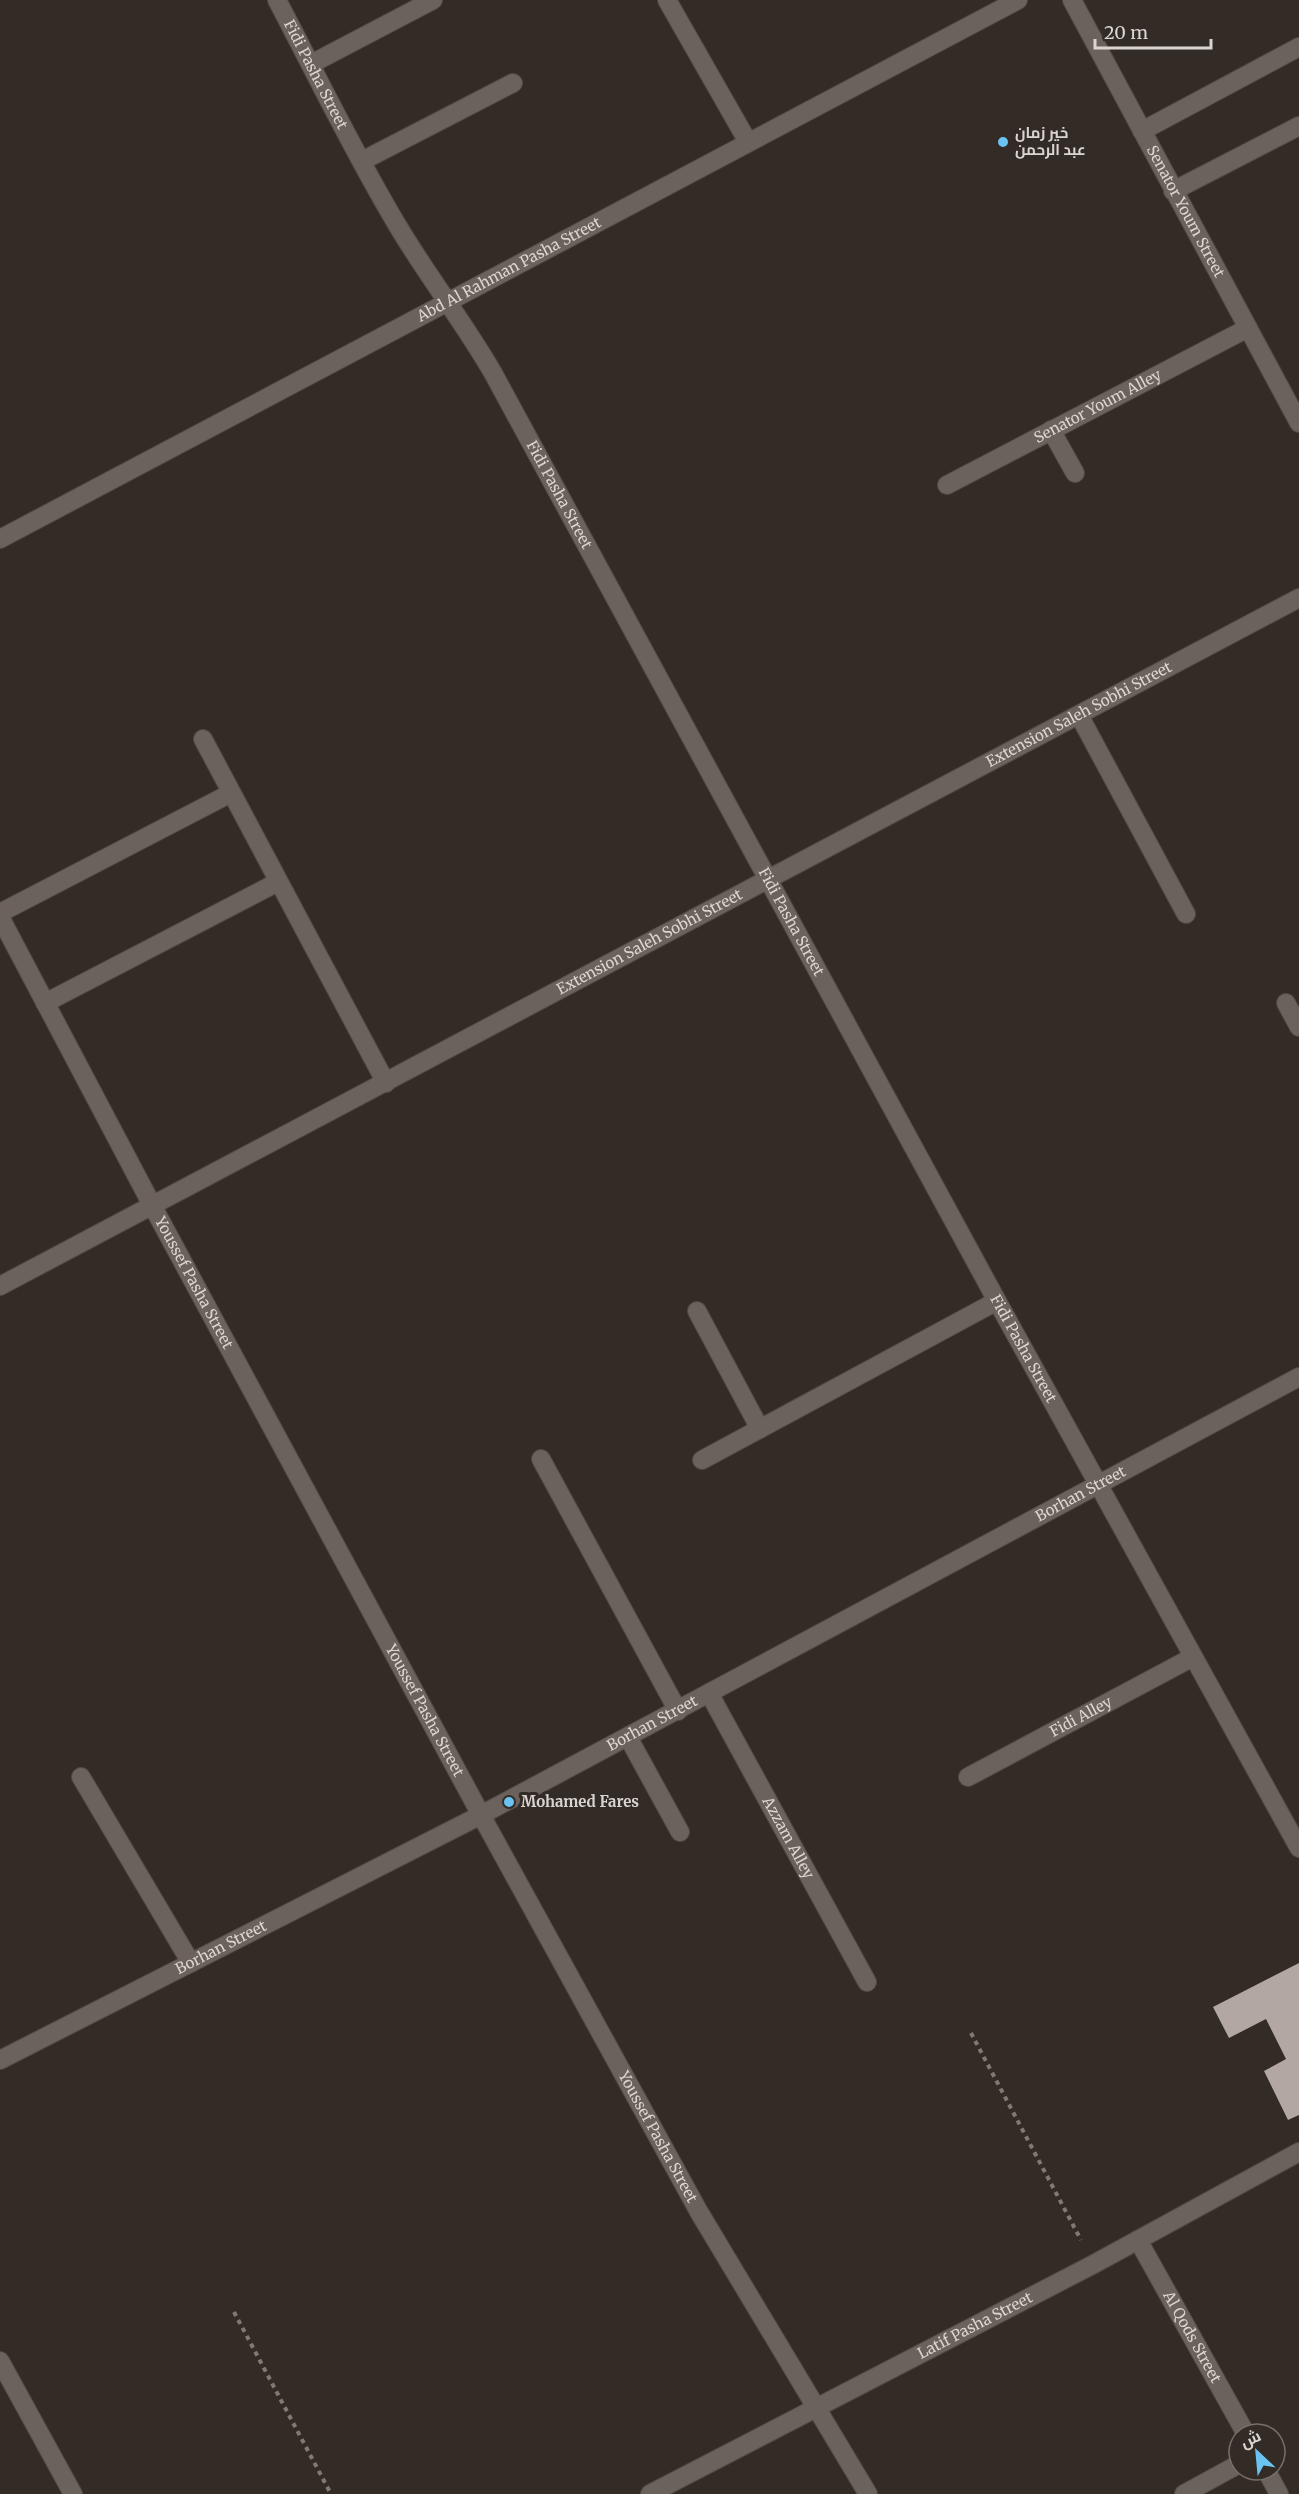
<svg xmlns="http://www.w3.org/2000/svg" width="1299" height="2494" viewBox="0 0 1299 2494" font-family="Merriweather,Cairo,serif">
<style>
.building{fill:#b3a8a1}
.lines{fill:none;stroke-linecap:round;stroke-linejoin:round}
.minor-casing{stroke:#514945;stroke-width:20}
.tertiary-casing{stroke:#514945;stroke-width:20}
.path{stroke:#807974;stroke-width:4;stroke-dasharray:4.5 4.5;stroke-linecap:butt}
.minor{stroke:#6c625c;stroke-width:18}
.tertiary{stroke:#6c625c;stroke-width:18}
.poi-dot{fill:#6bc3f2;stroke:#332b25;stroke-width:2}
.labels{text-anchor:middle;stroke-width:6;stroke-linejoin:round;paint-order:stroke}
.street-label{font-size:15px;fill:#dbd5d2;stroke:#332b25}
.poi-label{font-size:15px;font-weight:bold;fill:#dbd5d2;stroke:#332b25;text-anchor:start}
</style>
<rect width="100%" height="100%" fill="#332b25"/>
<path class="building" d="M1299,1963V2115L1288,2120L1264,2071L1286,2059L1266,2019L1229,2038L1213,2007Z"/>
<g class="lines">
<g class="minor-casing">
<g id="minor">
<path id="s1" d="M277,0C316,74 353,151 396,223C426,274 463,321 493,373L997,1301L1299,1848"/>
<path d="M667,0L748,142"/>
<path id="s2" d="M1072,0L1299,423"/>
<path d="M311,64L433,0"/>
<path d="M1142,131L1299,47"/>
<path d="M362,161L513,83"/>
<path d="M1173,191L1299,126"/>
<path d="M1051,430L1075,473"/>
<path id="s3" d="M947,485L1248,328"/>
<path id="s4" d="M0,539L1018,0"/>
<path d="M1079,715L1186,914"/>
<path d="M203,739L386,1083"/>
<path d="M0,913L231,793"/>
<path id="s5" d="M0,917L152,1205L481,1815L699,2212L868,2494"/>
<path d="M45,1003L278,882"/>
<path d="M1286,1003L1299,1027"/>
<path id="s6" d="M0,1286L1299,598"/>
<path d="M697,1311L760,1429"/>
<path d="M541,1459L678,1711"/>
<path d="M702,1460L997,1301"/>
<path id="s7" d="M709,1693L867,1982"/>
<path d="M628,1737L680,1832"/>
<path d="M81,1777L191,1963"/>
<path id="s8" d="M968,1777L1193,1657"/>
<path id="s9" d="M0,2060L481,1815L1299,1377"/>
<path id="s10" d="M1138,2240L1246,2434"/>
<path d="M0,2361L73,2494"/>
<path d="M1266,2470L1279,2494"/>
<path d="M1184,2494L1239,2464"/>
</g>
</g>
<g class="tertiary-casing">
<g id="tertiary">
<path id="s11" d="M650,2494L1094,2264L1299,2152"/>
</g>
</g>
<g class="path">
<path d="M971,2033L1081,2240"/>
<path d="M234,2312L331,2494"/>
</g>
<use href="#minor" class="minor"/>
<use href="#tertiary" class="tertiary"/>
</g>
<g class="poi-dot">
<circle cx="1003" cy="142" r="6"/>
<circle cx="509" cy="1802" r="6"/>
</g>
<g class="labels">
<g class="street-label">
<text dy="5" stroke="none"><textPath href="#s1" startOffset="84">Fidi Pasha Street</textPath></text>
<text dy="5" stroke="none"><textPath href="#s2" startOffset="240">Senator Youm Street</textPath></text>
<text dy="5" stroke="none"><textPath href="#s4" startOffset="576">Abd Al Rahman Pasha Street</textPath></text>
<text dy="5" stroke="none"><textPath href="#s3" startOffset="170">Senator Youm Alley</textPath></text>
<text dy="5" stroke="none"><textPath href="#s1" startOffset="570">Fidi Pasha Street</textPath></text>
<text dy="5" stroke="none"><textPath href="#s6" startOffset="1221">Extension Saleh Sobhi Street</textPath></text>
<text dy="5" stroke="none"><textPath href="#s1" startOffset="1056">Fidi Pasha Street</textPath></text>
<text dy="5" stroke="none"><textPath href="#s6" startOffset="735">Extension Saleh Sobhi Street</textPath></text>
<text dy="5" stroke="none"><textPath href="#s5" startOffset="414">Youssef Pasha Street</textPath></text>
<text dy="5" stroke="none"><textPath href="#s1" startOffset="1542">Fidi Pasha Street</textPath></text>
<text dy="5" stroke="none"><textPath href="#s9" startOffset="1220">Borhan Street</textPath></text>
<text dy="5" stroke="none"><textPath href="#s5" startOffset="900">Youssef Pasha Street</textPath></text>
<text dy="5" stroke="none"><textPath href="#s8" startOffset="128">Fidi Alley</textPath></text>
<text dy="5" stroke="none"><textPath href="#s9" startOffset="734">Borhan Street</textPath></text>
<text dy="5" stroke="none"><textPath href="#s7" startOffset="165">Azzam Alley</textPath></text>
<text dy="5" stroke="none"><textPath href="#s9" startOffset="248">Borhan Street</textPath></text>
<text dy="5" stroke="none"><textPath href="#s5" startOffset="1386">Youssef Pasha Street</textPath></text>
<text dy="5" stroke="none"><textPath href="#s11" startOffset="366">Latif Pasha Street</textPath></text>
<text dy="5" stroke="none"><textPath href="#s10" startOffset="111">Al Qods Street</textPath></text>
</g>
<g class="poi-label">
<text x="1015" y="138">خير زمان<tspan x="1015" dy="17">عبد الرحمن</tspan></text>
<text x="521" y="1807">Mohamed Fares</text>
</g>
</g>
<g transform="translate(1257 2452) rotate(334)"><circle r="28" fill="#332b25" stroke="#766f6a" stroke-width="1.5"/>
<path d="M0-4.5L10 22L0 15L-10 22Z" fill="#6bc3f2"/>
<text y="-9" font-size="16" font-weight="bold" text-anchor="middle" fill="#dbd5d2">ش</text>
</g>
<path d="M1095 39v9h116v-9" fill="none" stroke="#dbd5d2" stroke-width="3"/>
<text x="1104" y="39" font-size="18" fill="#dbd5d2" stroke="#332b25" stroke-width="4.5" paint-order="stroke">20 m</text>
</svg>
